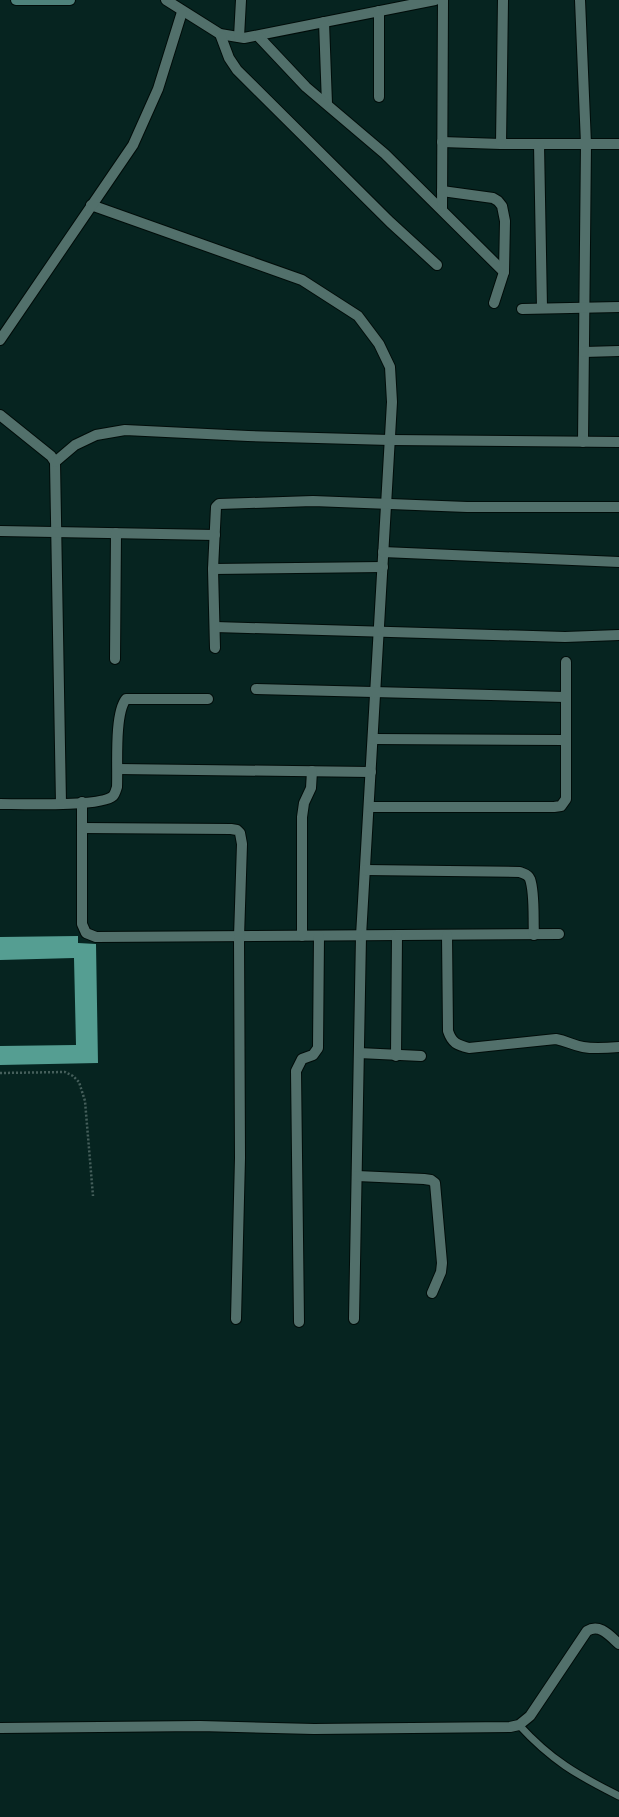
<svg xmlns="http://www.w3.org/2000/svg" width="619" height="1817" viewBox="0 0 619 1817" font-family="'PT Sans Narrow',sans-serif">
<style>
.building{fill:#559e92}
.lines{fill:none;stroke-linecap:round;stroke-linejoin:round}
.lane-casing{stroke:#000c09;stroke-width:9}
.street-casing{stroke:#000c09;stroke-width:12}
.secondary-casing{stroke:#000c09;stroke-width:12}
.path{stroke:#455f5b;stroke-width:2.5;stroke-dasharray:2 2;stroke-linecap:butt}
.lane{stroke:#52706b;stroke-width:7}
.street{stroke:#52706b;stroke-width:10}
.secondary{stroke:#4e827b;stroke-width:10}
</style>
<rect width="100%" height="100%" fill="#062420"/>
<path class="building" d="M78,936V943L96,944L98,1063L0,1065V1046L76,1045L74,958L0,960V937Z"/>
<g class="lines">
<g class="lane-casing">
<path id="lane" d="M519,1725C551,1760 577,1775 619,1796"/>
</g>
<g class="street-casing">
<g id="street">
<path d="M166,0L220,34L244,38L435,0"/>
<path d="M580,0L586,144L583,442"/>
<path d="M379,11V97"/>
<path d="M324,22L327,104"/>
<path d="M220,34L229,58L237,70L390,222L437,265"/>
<path d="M258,36L306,87L385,154L504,272"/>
<path d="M239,37L241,0"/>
<path d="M442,142L501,144H619"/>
<path d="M501,144L503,0"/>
<path d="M539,144L542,308"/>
<path d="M442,191L493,198L498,201L502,206L505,221L504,272L494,303"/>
<path d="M91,205L302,280L358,316L379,344L390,367L392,402L361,936L354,1319"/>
<path d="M442,209L443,0"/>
<path d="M522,309L619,307"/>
<path d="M0,340L133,145L158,89L182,12"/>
<path d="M584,352L619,351"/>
<path d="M0,415L51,456L55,462L61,804"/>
<path d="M55,462L75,445L96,435L125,430L248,436L390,440L619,442"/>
<path d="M0,531L215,535"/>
<path d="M383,552L619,562"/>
<path d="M213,569L383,567"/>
<path d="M215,627L565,637L619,635"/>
<path d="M215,648L213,569L216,507L219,504L313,501L467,507H619"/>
<path d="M115,659L116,533"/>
<path d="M256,689L565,697"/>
<path d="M373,739L565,740"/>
<path d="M118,769L371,772"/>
<path d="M82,802V924L86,933L96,937L559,934"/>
<path d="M0,804C19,804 102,807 113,796C115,794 116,790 117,787C118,767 114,714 126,699H208"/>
<path d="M369,807H554L561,806L566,799V662"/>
<path d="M82,828L231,829L237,830L240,833L242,844L239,937L240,1158L236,1319"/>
<path d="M365,870L520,872C524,874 528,874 530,879C535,893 533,919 534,935"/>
<path d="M447,935L448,1031C452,1043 457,1045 469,1048L556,1039C567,1041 572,1045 583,1047C594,1049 608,1048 619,1047"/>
<path d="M302,936V817L304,803L311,788L312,771"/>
<path d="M359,1053L421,1056"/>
<path d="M396,1056L397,936"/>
<path d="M357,1176L424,1179L431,1180L435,1183L442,1263L441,1272L432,1293"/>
<path d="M299,1322L296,1071L302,1059L313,1055L318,1048L319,936"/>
<path d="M0,1728L200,1726L314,1729L510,1727L519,1725L530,1716L587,1631C600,1623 610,1636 619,1644"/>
</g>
</g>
<g class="secondary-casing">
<path id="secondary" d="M16,0H70"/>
</g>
<path class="path" d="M0,1073L65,1072L73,1076L79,1082L85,1101L93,1196"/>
<use href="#lane" class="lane"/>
<use href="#street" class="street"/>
<use href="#secondary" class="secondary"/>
</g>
</svg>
